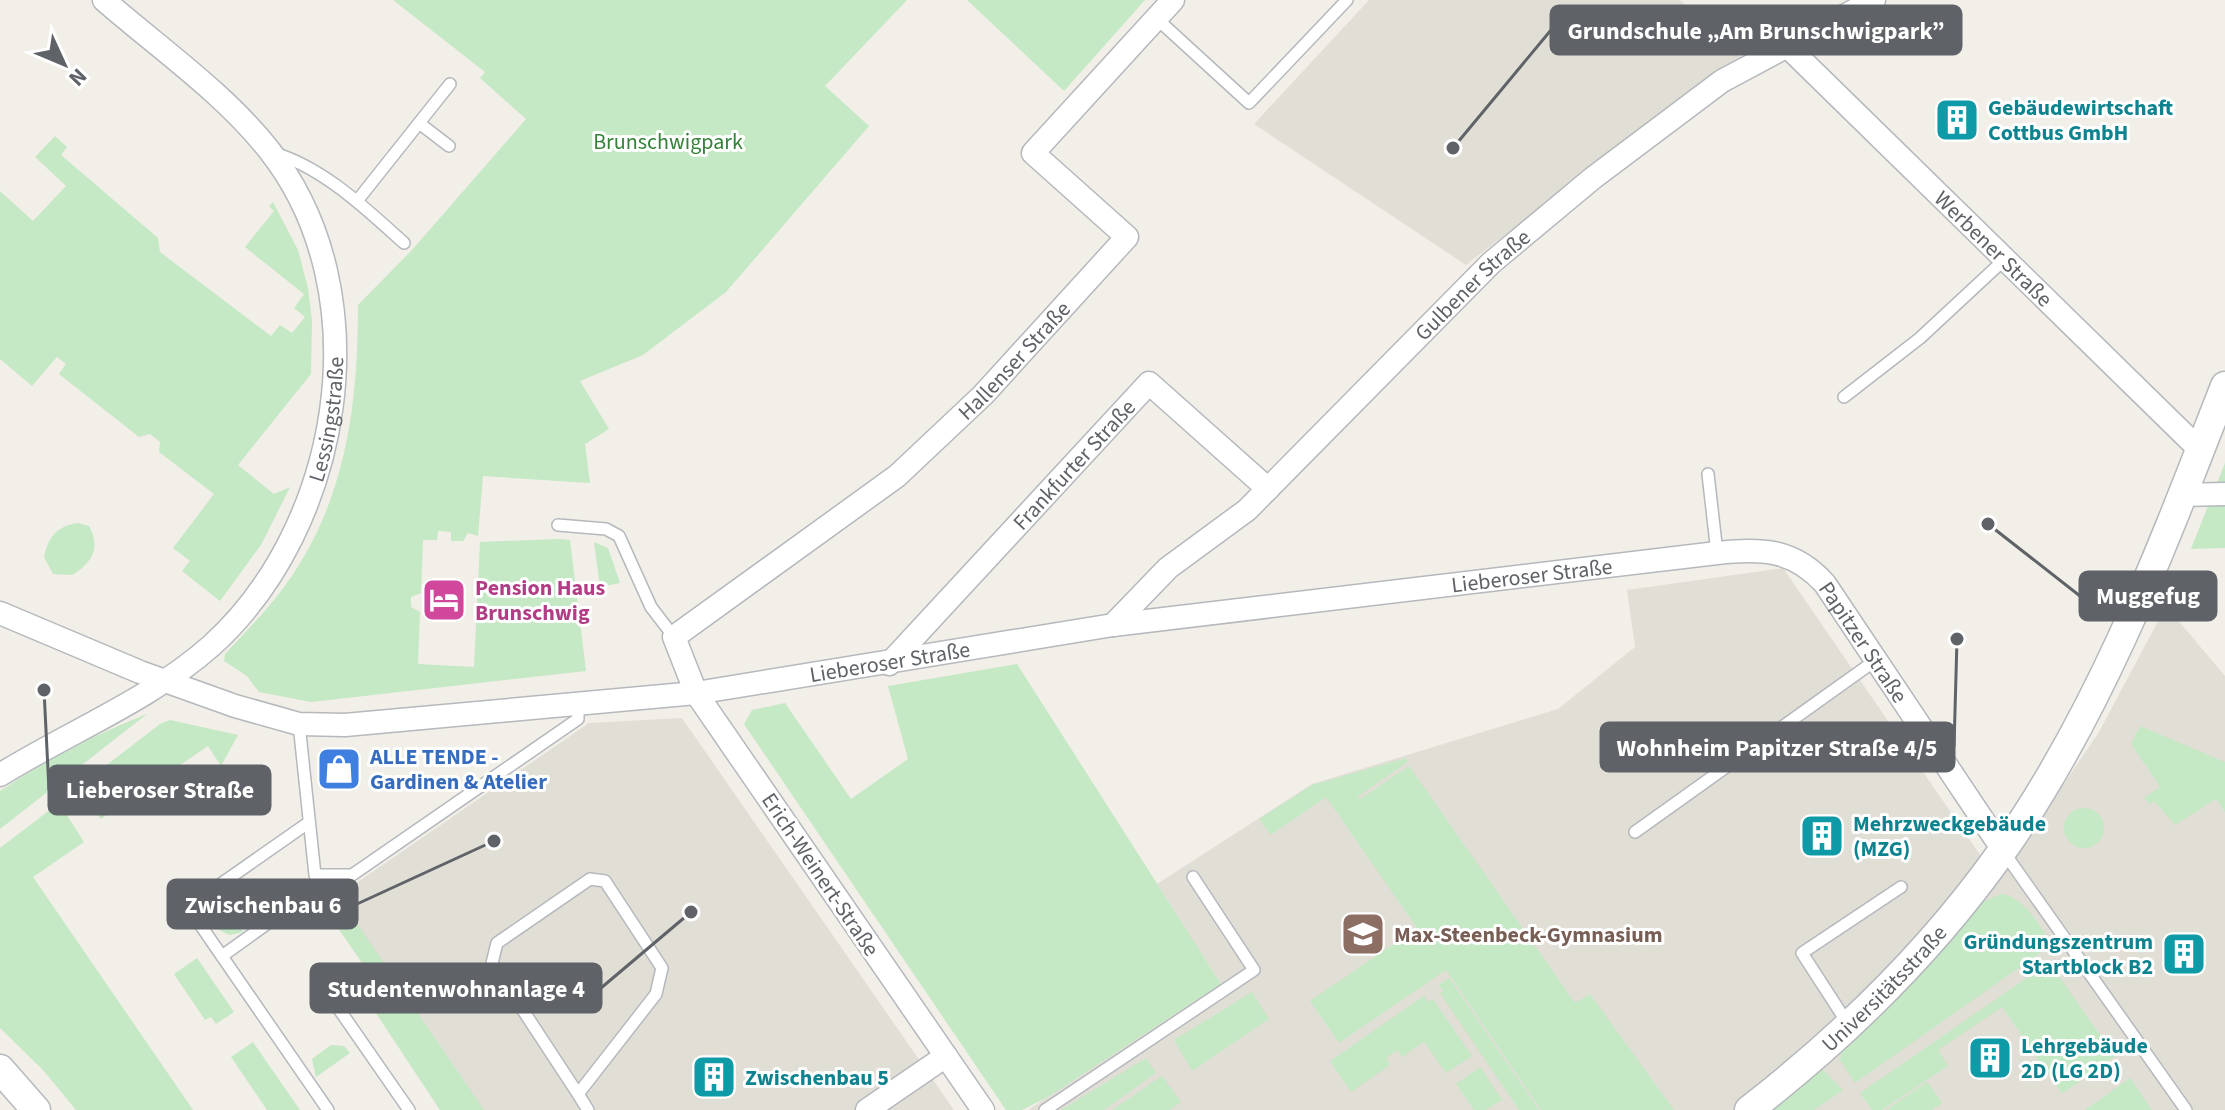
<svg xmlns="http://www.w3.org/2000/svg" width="2225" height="1110" viewBox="0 0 2225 1110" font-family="'Source Sans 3',sans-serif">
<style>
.education{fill:#e1ded6}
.green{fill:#c5e8c5}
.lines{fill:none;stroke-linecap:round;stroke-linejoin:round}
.service-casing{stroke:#b5b8bc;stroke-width:14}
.minor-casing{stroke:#b5b8bc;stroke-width:25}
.tertiary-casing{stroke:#b5b8bc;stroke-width:31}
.service{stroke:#fff;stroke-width:11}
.minor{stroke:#fff;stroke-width:22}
.tertiary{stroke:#fff;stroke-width:28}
.labels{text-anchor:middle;stroke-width:6;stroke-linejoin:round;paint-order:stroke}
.culture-label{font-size:22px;font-weight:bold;fill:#0d838f;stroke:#fff;text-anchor:start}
.park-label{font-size:22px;fill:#348238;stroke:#fff}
.street-label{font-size:22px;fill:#5f6368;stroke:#fff}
.hotel-label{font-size:22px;font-weight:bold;fill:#b23c85;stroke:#fff;text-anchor:start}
.shop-label{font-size:22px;font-weight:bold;fill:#366cbe;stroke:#fff;text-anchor:start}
.education-label{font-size:22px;font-weight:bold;fill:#785e54;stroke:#fff;text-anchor:start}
.leader{fill:none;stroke:#5f6368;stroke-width:3}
.callout-dot{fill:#5f6368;stroke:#fff;stroke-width:3}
.callout{fill:#5f6368;stroke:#5f6368;stroke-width:3}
.callout-label{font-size:24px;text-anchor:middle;font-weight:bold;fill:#fff}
</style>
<rect width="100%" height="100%" fill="#f1efe8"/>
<g class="education">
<path d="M1369,0H1680L1741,57L1713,74L1466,265L1254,124Z"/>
<path d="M1783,568L1998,881L2099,732L2166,606L2225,676V1110H1665L1615,1048L1658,1110H1028L1221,984L1157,884L1312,784L1558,709L1635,647L1627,590Z"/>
<path d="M682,718L954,1110H463L323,906L589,723Z"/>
</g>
<g class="green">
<path d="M393,0H907L825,86L869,126L726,292L643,355L580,381L609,429L585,444L590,483L483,476L478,536L468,533L463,541H451V532L438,531L437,540H423L421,593L411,597V607L420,612L418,664L474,667L480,542L558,539L570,540L586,671L311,702L259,692L247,676L224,661L225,654C243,635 262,615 278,595C345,509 358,410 358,305L412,250L526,119L480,78L485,72Z"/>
<path d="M967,0H1145L1064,91Z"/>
<path d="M55,136L67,147L61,155L158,238L160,252L271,336L280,325L292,333L305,317L294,308L304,294L245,247L274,211L269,206L273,202L298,250L308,288L312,321L311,374L238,465L274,494L290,487L261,545L220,601L182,571L190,561L173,548L214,494L159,452L160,442L150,434L139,437L59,374L66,364L57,357L32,386L0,359V191L33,221L66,186L35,157Z"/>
<path d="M2225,463V548L2191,549Z"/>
<path d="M78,523L89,526C101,548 92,563 72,575L53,574L44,557C48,537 57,526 78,523Z"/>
<path d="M594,542L608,548L620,583L600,587Z"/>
<path d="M1017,664L1221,984L1048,1097L1022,1110H1006L744,724L752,710L785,703L851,799L908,759L888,686Z"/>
<path d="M147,714L0,829V791C47,760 94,735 147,714Z"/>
<path d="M170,720L238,735L221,766L208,746L101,819L77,788L160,724Z"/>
<path d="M2140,726L2225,762V812L2216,799L2175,825L2154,801L2149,804L2144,798L2160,787L2131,744Z"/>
<path d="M1406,758L1408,762L1357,797L1360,799L1409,766L1575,1003L1590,994L1674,1110H1541L1446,970L1339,1043L1310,1001L1417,928L1326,797L1271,835L1259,819L1312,785Z"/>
<path d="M59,803L84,842L33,877L193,1110H76L43,1070L0,1028V848Z"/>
<circle cx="2084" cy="828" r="20"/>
<path d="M2001,894C2025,897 2038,924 2051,942L2050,946L1855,1083L1840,1060L1842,1050L1977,905Z"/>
<path d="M220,896L243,932L230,935L215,928L211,909Z"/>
<path d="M347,909L484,1110H440L358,986L371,976L332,919Z"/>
<path d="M197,958L234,1012L216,1024L211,1017L205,1020L174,974Z"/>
<path d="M2046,969L2056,972L2115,1056L2062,1094L2002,1007L1938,1050L1948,1066L1882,1110H1872L1860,1093L2031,975Z"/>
<path d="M1449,978L1539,1110H1519L1440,993L1443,991L1439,985Z"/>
<path d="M1252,992L1269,1019L1192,1071L1174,1040Z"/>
<path d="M1424,996L1428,1002L1433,999L1472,1056L1446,1073L1424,1042L1402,1057L1398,1050L1386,1058L1390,1065L1351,1092L1330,1061Z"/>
<path d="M253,1042L300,1110H267L231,1057Z"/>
<path d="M331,1045L344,1046L350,1053L316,1077L312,1059Z"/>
<path d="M1146,1058L1156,1073L1104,1110H1061Z"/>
<path d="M1480,1067L1502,1100L1486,1110H1474L1456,1084Z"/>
<path d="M1822,1069L1843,1090L1814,1110H1773Z"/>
<path d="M1162,1076L1181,1102L1169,1110H1112Z"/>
<path d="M2130,1078L2152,1110H2085Z"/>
<path d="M1927,1082L1942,1103L1932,1110H1886Z"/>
</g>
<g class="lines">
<g class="service-casing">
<g id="service">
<path d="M1156,18L1249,103L1347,0"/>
<path d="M419,123L449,146"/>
<path d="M271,152C323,167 365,208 404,243"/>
<path d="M357,201L450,84"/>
<path d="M1844,397L1920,338L2005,259"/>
<path d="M1708,474L1717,553"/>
<path d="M558,525L606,529L619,536L651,607L674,637"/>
<path d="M299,724L315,875H352L578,719V703"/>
<path d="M308,823L188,907L328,1110"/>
<path d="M1635,832L1876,660"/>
<path d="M2003,851L2186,1110"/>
<path d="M222,956L296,903"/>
<path d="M334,1002L409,1110"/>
<path d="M1848,1024L1802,953L1901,887"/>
<path d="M578,1094L656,994L662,968L605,881L590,879L497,943L492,963L578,1094L588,1110"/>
<path d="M1045,1110L1254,970L1193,877"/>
</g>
</g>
<g class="minor-casing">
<g id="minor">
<path id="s1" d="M1788,47L2200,450"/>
<path d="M2182,495L2225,494"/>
<path id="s2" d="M0,613L140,672L235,706L299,724L345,725L696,693L1113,625L1717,553C1761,548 1794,549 1825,584L2003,850"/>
<path id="s3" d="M1113,625L1168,568L1247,510L1491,263L1593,178L1722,81L1874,0"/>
<path id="s4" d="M889,664L1149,383L1268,489"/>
<path id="s5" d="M0,775C69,732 150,700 211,646C342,528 382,293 269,150C224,93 159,48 104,0"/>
<path d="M867,1110L946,1056"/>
<path id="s6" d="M983,1110L696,693L674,637L897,476L983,395L1127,237L1033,153L1173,0"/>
</g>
</g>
<g class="tertiary-casing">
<g id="tertiary">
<path d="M0,1069L36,1110"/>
<path id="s7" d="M1749,1110C1843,1037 1934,948 2003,850C2102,709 2163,545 2225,386"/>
</g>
</g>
<use href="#service" class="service"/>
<use href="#minor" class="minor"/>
<use href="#tertiary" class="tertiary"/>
</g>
<defs>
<g id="building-square" transform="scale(2.3)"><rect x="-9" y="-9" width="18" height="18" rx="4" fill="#0f9aa8" stroke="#fff"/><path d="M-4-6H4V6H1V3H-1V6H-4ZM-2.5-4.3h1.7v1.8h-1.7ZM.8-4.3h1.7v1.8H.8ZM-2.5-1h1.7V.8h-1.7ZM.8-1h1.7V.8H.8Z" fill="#fff"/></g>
<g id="hotel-square" transform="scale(2.3)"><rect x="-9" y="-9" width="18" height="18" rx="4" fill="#d1479c" stroke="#fff"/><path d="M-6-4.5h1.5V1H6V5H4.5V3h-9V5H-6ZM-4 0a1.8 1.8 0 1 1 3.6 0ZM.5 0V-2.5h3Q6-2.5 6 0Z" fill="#fff"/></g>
<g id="shop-square" transform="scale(2.3)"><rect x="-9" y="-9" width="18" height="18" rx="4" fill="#3f7fe0" stroke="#fff"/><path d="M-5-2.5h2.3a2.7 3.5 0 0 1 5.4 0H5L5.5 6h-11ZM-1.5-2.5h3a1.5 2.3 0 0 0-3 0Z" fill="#fff"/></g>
<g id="school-square" transform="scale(2.3)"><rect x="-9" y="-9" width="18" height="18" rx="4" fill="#8d6e63" stroke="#fff"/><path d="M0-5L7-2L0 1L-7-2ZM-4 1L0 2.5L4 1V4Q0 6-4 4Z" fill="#fff"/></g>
</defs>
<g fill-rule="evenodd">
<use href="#building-square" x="1957" y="120"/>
<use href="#hotel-square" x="444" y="600"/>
<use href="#shop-square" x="339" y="769"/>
<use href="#building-square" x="1822" y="836"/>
<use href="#school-square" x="1363" y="934"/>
<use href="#building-square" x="2184" y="954"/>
<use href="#building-square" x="1990" y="1058"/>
<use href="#building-square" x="714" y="1077"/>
</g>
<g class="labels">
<g class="culture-label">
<text x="1988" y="115">Gebäudewirtschaft<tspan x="1988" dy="25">Cottbus GmbH</tspan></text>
<text x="1853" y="831">Mehrzweckgebäude<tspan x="1853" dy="25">(MZG)</tspan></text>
<text x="2153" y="949" text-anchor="end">Gründungszentrum<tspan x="2153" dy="25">Startblock B2</tspan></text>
<text x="2021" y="1053">Lehrgebäude<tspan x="2021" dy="25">2D (LG 2D)</tspan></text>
<text x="745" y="1085">Zwischenbau 5</text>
</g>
<g class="park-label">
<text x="668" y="149">Brunschwigpark</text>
</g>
<g class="street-label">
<text dy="8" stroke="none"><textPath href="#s1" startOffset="288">Werbener Straße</textPath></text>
<text dy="8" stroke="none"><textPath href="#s3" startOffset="496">Gulbener Straße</textPath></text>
<text dy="8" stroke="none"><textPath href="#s6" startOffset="1006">Hallenser Straße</textPath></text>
<text dy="8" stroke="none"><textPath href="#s5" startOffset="508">Lessingstraße</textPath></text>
<text dy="8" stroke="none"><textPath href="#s4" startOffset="272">Frankfurter Straße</textPath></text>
<text dy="8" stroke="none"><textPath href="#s2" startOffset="1562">Lieberoser Straße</textPath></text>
<text dy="8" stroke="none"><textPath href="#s2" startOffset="1936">Papitzer Straße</textPath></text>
<text dy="8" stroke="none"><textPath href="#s2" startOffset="914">Lieberoser Straße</textPath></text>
<text transform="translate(821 874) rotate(56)" y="8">Erich-Weinert-Straße</text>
<text dy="8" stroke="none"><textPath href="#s7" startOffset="182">Universitätsstraße</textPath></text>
</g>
<g class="hotel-label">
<text x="475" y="595">Pension Haus<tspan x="475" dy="25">Brunschwig</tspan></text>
</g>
<g class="shop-label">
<text x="370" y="764">ALLE TENDE -<tspan x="370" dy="25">Gardinen &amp; Atelier</tspan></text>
</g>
<g class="education-label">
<text x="1394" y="942">Max-Steenbeck-Gymnasium</text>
</g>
</g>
<path class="leader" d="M1453 148L1551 30M1988 524L2080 596M1957 639L1954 747M44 690L49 790M494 841L357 904M691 912L601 988"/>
<g class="callout-dot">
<circle cx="1453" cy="148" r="8"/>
<circle cx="1988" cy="524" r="8"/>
<circle cx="1957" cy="639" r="8"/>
<circle cx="44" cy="690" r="8"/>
<circle cx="494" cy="841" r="8"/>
<circle cx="691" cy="912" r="8"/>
</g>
<g class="callout">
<rect x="1551" y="6" width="410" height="48" rx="8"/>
<rect x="2080" y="572" width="136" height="48" rx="8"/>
<rect x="1601" y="723" width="353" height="48" rx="8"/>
<rect x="49" y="766" width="221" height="48" rx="8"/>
<rect x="168" y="880" width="189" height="48" rx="8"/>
<rect x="311" y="964" width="290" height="48" rx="8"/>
</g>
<g class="callout-label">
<text x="1756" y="39">Grundschule „Am Brunschwigpark”</text>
<text x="2148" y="604">Muggefug</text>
<text x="1777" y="756">Wohnheim Papitzer Straße 4/5</text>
<text x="160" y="798">Lieberoser Straße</text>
<text x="263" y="913">Zwischenbau 6</text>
<text x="456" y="997">Studentenwohnanlage 4</text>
</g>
<g transform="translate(64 64) rotate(134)" stroke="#ffffff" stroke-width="6" paint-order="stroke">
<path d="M0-6L14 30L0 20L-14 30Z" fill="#5f6368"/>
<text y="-12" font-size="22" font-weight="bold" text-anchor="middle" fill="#5f6368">N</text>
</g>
</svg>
